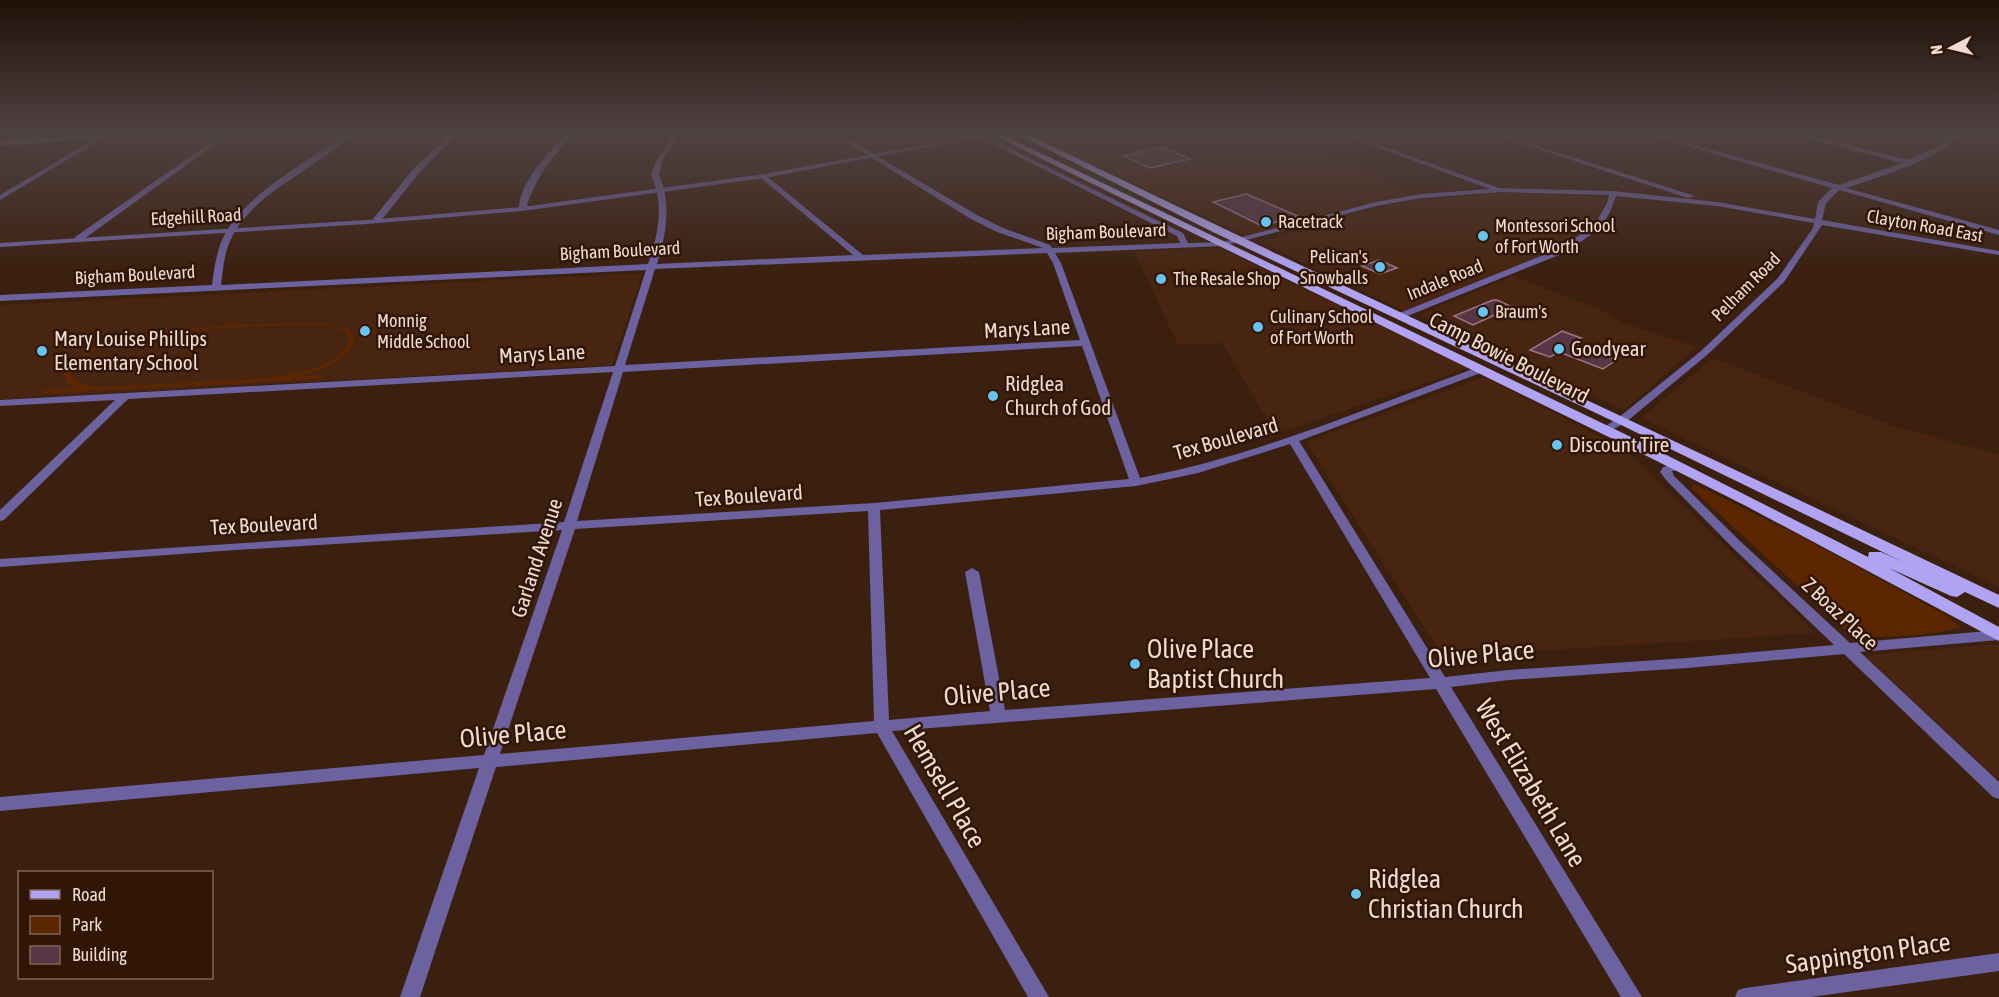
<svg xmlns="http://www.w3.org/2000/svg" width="1999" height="997" viewBox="0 0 1999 997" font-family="'Asap Condensed',sans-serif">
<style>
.built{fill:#472511}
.green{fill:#5c2600;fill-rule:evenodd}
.building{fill:#573746;stroke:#9a7686;stroke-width:1.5}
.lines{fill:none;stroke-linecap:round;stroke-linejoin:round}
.minor{fill:#6c62a0;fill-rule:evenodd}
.tertiary{fill:#6c62a0;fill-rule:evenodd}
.primary{fill:#b0a4f2;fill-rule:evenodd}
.poi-dot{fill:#67c4ef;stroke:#311606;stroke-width:2}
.labels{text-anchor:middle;stroke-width:5;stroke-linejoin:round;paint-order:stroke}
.far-street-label{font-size:18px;fill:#eedbd1;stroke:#311606}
.far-poi-label{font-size:18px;fill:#eedbd1;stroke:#311606;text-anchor:start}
.street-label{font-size:21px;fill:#eedbd1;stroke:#311606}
.poi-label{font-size:21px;fill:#eedbd1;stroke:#311606;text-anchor:start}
.near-poi-label{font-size:26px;fill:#eedbd1;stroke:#311606;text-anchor:start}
.near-street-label{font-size:26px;fill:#eedbd1;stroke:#311606}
</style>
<rect width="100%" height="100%" fill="#3b200f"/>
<g class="built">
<path d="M1025,133H1265L1385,177L1377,181L1413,195L1349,208L1246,236Z"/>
<path d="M1490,193H1547L1606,197L1602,211L1588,227L1571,239L1523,264L1404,311L1261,242L1353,214L1398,203Z"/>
<path d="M1220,248L1469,368L1279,433L1271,426L1222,343L1178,345L1134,251Z"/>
<path d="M643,273L612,365L0,399V305Z"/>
<path d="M1513,276L1599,309L1621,322L1696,347L1624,410L1419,315Z"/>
<path d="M1713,358L1902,429L1999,454V587L1641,418Z"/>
<path d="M1484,377L1626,450L1815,633L1443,657L1306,442Z"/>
<path d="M1999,644V780L1864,655Z"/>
</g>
<g class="green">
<path d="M321,323L349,329L355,339C349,362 317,370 297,376L324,375L321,379L39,394L44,390L77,388L67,383L64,375C80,321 272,324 321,323ZM318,325C330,326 345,327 349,340C336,382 227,380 191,382C161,384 130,386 100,387L84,385L72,377C68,325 282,326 318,325Z"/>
<path d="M1694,484L1798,535L1949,617L1961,628L1921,635L1854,638L1691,488Z"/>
</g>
<g class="building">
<path d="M1162,147L1190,159L1150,168L1123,156Z"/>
<path d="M1246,194L1298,216L1262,226L1213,202Z"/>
<path d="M1379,260L1397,268L1380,274L1362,266Z"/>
<path d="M1493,300H1497L1512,307L1473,325L1454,316Z"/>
<path d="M1562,331L1581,338L1572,343L1616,360L1603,369L1559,352L1550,357L1530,350Z"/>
</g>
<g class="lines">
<g class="minor">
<path d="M105,133H112L0,200V195Z"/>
<path d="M224,133H231L81,241H75V237Z"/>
<path d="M347,133H354C317,169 254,191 231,239C224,253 223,270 221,285L648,264C658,235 665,204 651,175L656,161L675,133H681L662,161L659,175C672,204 666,235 657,264L853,255L761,178V174H764L863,255L1043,248L997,232L971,219L831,133H838L977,215L1003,228L1050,245L1052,248L1180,243L1177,236L971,133H978L1183,233L1188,243L1223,242L1376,202L1421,194L1490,189L1338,133H1346L1499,188L1613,191L1717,202L1815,219L1818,202L1832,188L1642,133H1651L1839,185L1902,163L1792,134L1791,133H1800L1908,160L1936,147L1955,133H1961C1944,158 1876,178 1846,188L1999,230V235L1839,190L1826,203L1822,220L1999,251V255L1822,225L1784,282L1707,355L1626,422L1605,434L1601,433L1600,431L1601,429L1618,418L1701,351L1778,278L1813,228L1814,223L1717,206L1616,196L1610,212L1604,222L1589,236L1564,253L1400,319L1395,316L1397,314L1558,249L1584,232L1598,219L1607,203L1609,195L1501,192L1421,198L1376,206L1223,246L1055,253L1061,263L1140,478C1257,456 1367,408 1478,367H1486V371L1299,441L1445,677L1509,670L1687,658L1834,645L1732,547L1666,480L1660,472L1663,467L1677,464L1683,467L1681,469L1672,471L1674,476L1740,541L1850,643L1999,630V640L1860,652L1999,782V799L1993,797L1844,654L1687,668L1509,680L1451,687L1642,997H1621L1436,689L892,731L1049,997H1028L877,733L496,767L420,997H400L479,768L0,811V797L484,755L562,530L236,550L0,567V559L564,522L613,372L128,399L4,520L0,521V510L115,400L0,406V400L615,366L646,270L0,301V295L212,285C214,270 216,254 222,240C243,194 308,162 347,133ZM1047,253L1053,263L1080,340L625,365L655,269ZM1082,346L1129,479L874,503L577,521L623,372ZM1290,444L1430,678L1005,710L979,572L972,568L965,572L990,711L889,720L880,510L1136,486L1198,473ZM868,511L874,721L500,754L575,529Z"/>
<path d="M452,133H458L420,172L379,223H373V219L414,168Z"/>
<path d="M568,133H574C552,159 536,175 526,209L519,211C518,183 549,151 568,133Z"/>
<path d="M1489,133H1497L1695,196L1688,198Z"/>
<path d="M1999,953V971L1811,997H1735L1738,990L1745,988Z"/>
</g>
<g class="tertiary">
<path d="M117,133H140L137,135L0,146V142Z"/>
<path d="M990,133H1002L764,178L522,211L367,224L0,247V243L367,220L522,207L764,174Z"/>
</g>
<path class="primary" d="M989,133H999L1631,437L1868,557L1869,552H1881L1903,562L1617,423L1215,233L1015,133H1025C1348,290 1675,440 1999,595V608L1965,592L1957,597L1951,596L1889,568L1999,627V641L1746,506L1621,443Z"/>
</g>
<linearGradient id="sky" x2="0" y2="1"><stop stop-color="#201208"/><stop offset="0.49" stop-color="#4f4242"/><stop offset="1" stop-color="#4f4242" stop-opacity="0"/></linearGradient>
<rect width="1999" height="272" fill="url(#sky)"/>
<g class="poi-dot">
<circle cx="1266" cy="222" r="6"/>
<circle cx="1483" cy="236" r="6"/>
<circle cx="1380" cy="267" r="6"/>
<circle cx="1161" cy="279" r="6"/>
<circle cx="1483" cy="312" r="6"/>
<circle cx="1258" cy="327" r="6"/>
<circle cx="365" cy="331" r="6"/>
<circle cx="1559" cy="349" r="6"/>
<circle cx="42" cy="351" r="6"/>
<circle cx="993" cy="396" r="6"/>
<circle cx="1557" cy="445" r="6"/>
<circle cx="1135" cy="664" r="6"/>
<circle cx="1356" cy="894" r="6"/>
</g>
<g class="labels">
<g class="far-street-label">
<text transform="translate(196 217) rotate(-3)" y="6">Edgehill Road</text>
<text transform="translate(1925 226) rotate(10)" y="6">Clayton Road East</text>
<text transform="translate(1106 232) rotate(-2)" y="6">Bigham Boulevard</text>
<text transform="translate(620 251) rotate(-3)" y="6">Bigham Boulevard</text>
<text transform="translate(135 275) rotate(-3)" y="6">Bigham Boulevard</text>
<text transform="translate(1445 280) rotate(-22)" y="6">Indale Road</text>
<text transform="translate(1746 287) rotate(-45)" y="6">Pelham Road</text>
</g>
<g class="far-poi-label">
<text x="1278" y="228">Racetrack</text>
<text x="1495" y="232">Montessori School<tspan x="1495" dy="21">of Fort Worth</tspan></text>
<text x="1368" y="263" text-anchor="end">Pelican's<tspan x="1368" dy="21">Snowballs</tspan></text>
<text x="1173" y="285">The Resale Shop</text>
<text x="1495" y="318">Braum's</text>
<text x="1270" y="323">Culinary School<tspan x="1270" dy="21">of Fort Worth</tspan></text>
<text x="377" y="327">Monnig<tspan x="377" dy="21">Middle School</tspan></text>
</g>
<g class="street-label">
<text transform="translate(1027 329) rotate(-3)" y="7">Marys Lane</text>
<text transform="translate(542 354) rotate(-3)" y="7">Marys Lane</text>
<text transform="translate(1509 358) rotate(27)" y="7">Camp Bowie Boulevard</text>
<text transform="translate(1226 439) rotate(-16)" y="7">Tex Boulevard</text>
<text transform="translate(749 496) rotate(-4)" y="7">Tex Boulevard</text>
<text transform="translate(264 525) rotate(-3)" y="7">Tex Boulevard</text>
<text transform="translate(537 558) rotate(-72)" y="7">Garland Avenue</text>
<text transform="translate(1840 614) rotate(43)" y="7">Z Boaz Place</text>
</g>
<g class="poi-label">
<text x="54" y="346">Mary Louise Phillips<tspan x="54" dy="24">Elementary School</tspan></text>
<text x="1571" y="356">Goodyear</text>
<text x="1005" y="391">Ridglea<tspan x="1005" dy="24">Church of God</tspan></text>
<text x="1569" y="452">Discount Tire</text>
</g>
<g class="near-poi-label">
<text x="1147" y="658">Olive Place<tspan x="1147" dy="30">Baptist Church</tspan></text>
<text x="1368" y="888">Ridglea<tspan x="1368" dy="30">Christian Church</tspan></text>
</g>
<g class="near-street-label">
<text transform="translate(1481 654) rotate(-5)" y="9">Olive Place</text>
<text transform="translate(997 692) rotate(-5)" y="9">Olive Place</text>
<text transform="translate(513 734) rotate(-5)" y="9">Olive Place</text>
<text transform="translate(1531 783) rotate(59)" y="9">West Elizabeth Lane</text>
<text transform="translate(945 786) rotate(60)" y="9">Hemsell Place</text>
<text transform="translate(1868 953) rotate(-8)" y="9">Sappington Place</text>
</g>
</g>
<rect x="18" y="871" width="195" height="108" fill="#311606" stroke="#7d6557" stroke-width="1.5"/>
<rect x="30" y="890" width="30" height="9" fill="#b0a4f2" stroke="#7d6557" stroke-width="1.5"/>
<text x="72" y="901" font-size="18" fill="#eedbd1">Road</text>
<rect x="30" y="916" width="30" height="18" fill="#5c2600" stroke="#7d6557" stroke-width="1.5"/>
<text x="72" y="931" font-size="18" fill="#eedbd1">Park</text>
<rect x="30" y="946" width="30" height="18" fill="#573746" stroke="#7d6557" stroke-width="1.5"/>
<text x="72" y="961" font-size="18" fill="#eedbd1">Building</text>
<g transform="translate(1951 48) rotate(263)" stroke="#311606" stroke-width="4.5" paint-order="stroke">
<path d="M0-4.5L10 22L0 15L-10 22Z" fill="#eedbd1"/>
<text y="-9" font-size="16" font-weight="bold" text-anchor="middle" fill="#eedbd1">N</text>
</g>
</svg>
